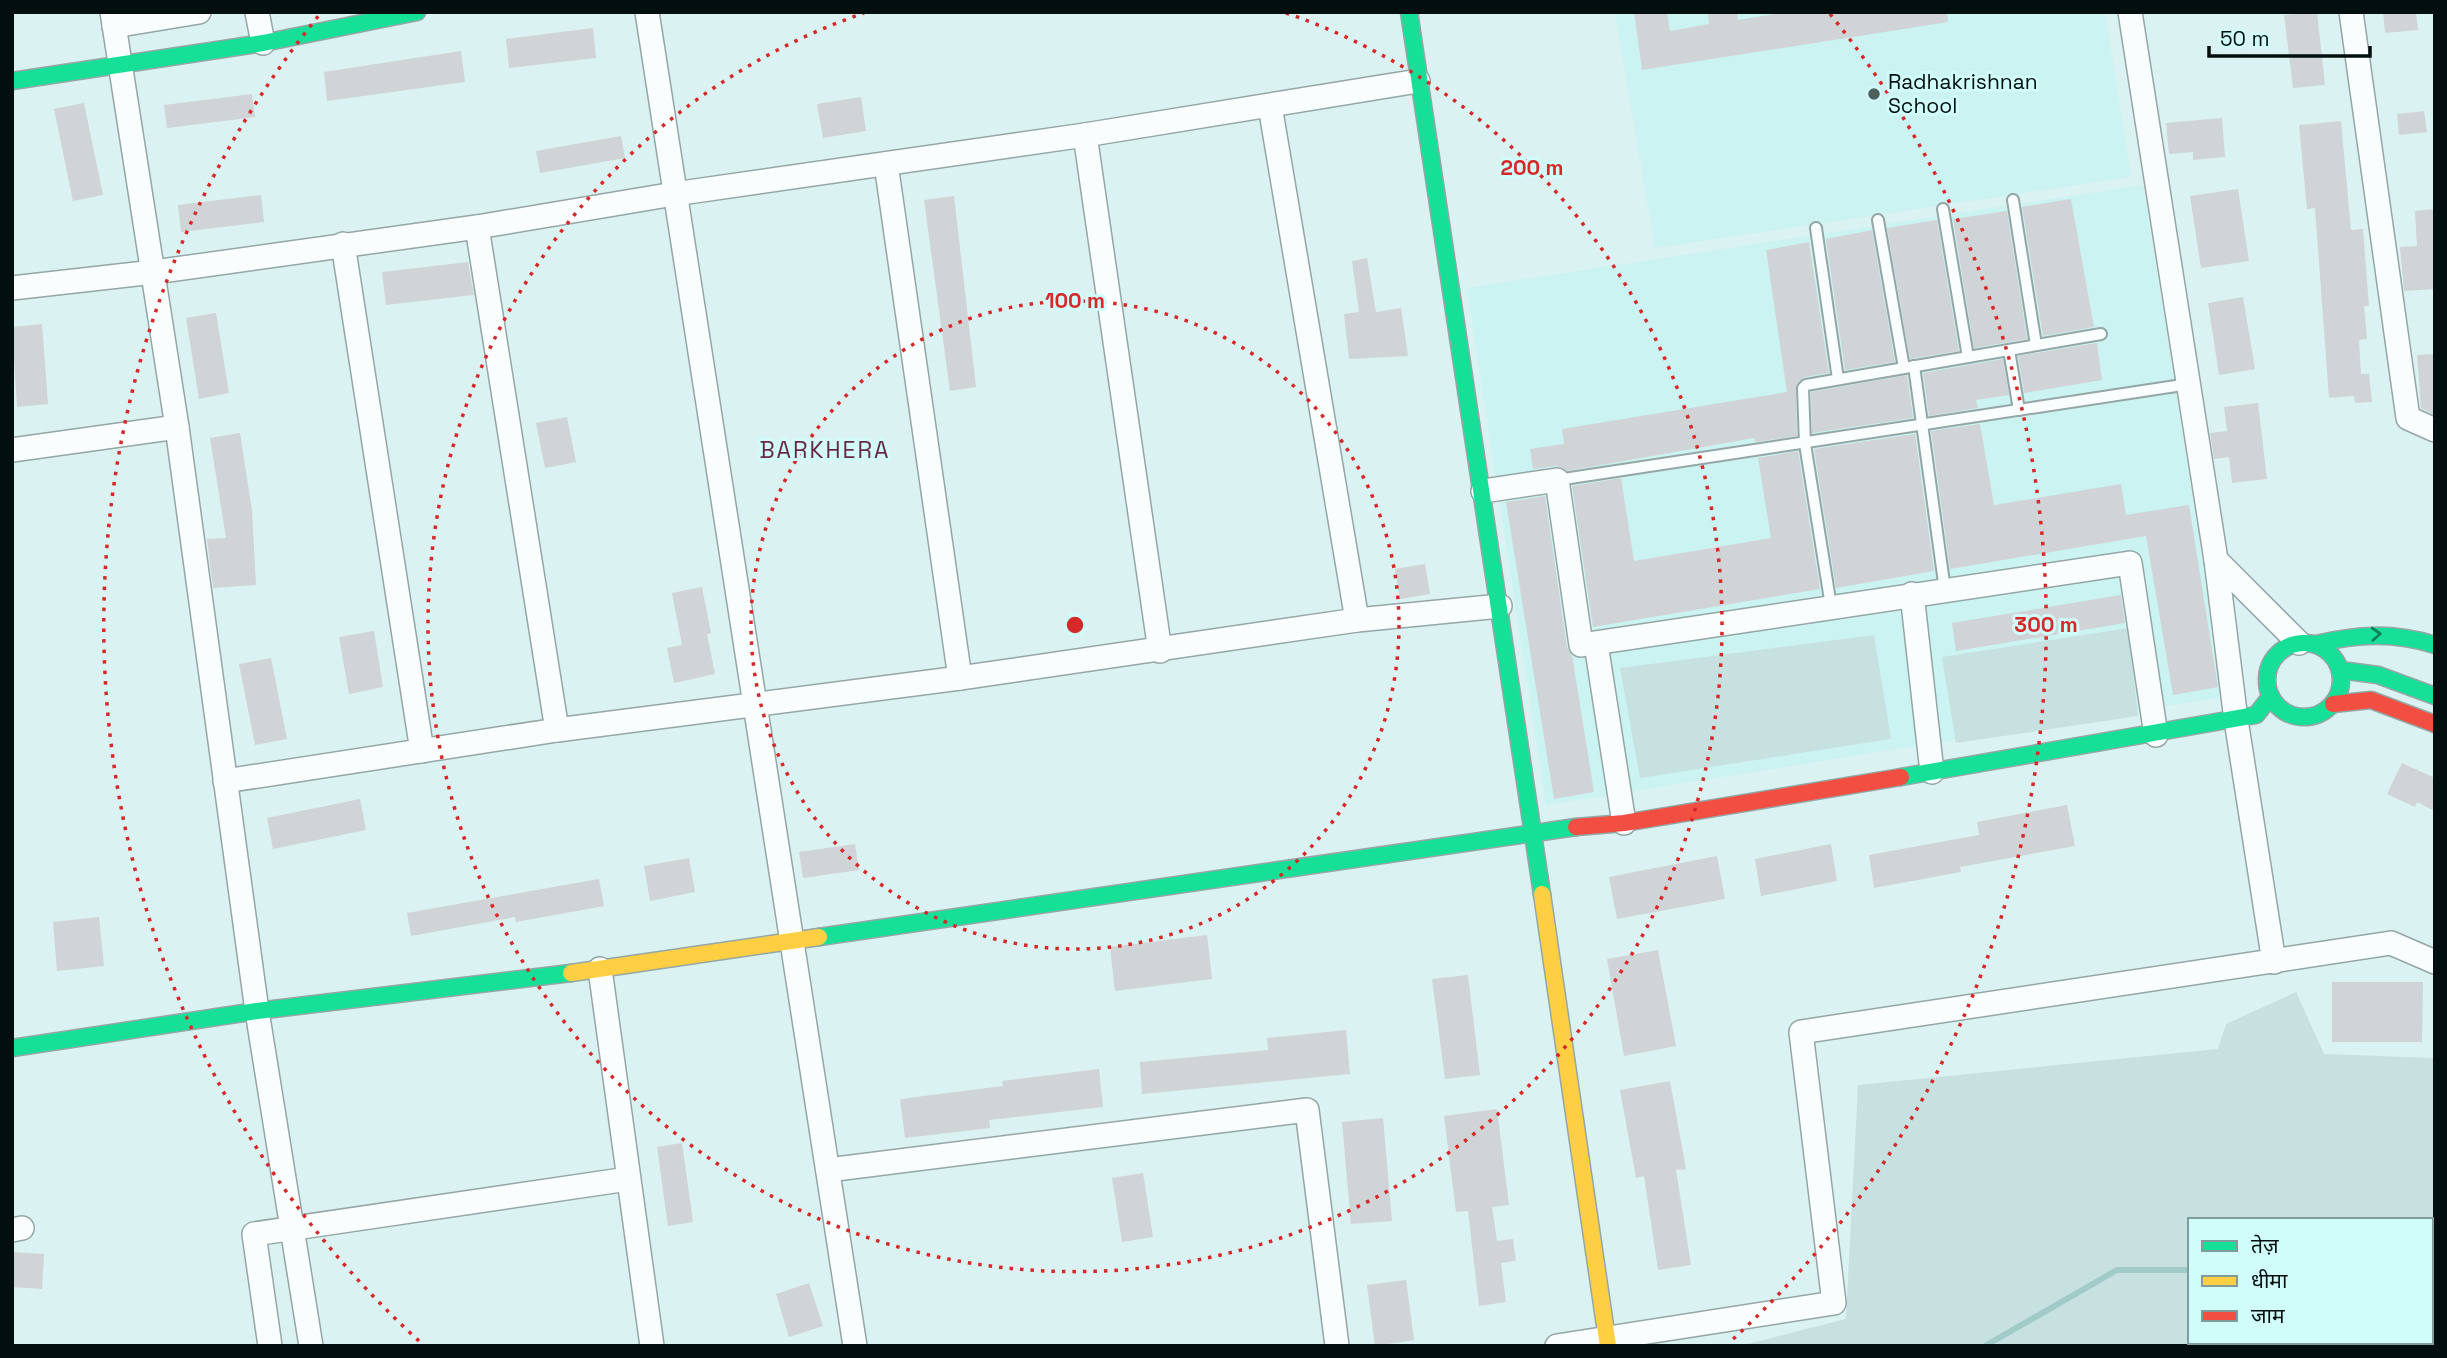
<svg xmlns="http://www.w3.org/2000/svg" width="2447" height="1358" viewBox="0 0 2447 1358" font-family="'Space Grotesk','Noto Sans Devanagari',sans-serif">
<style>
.built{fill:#cbf3f1}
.green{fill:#c6e1e0}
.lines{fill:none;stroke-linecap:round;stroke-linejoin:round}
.stream{stroke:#a1cbc8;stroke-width:6}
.building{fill:#d0d4d6}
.lane-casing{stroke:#94a6a6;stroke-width:14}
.street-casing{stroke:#94a6a6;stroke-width:26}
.fast-casing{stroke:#94a6a6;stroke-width:19}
.slow-casing{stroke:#94a6a6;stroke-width:19}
.jam-casing{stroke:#94a6a6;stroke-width:19}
.lane{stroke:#f9fdfd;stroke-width:10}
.street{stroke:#f9fdfd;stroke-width:23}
.fast{stroke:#16e098;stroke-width:16}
.slow{stroke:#ffcf43;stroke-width:16}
.jam{stroke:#f24e42;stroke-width:16}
.oneway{stroke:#0d825a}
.ring{fill:none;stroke:#d62828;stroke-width:3.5;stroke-dasharray:3.5 7}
.poi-dot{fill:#4e5e5d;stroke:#d0fcf9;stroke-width:2.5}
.labels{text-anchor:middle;stroke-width:6;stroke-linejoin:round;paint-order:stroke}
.poi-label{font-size:21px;fill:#020f0e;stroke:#d0fcf9;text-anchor:start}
.neighbourhood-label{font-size:23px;letter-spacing:2px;fill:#692845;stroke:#d0fcf9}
.centre{fill:#d62828;stroke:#d0fcf9;stroke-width:3.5}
.ring-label{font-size:21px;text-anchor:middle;font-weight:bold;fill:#d62828;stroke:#d0fcf9;stroke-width:6;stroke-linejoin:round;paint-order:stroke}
</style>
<rect width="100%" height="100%" fill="#daf2f1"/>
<g class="built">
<path d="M1615,12H2105L2131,177L1655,248Z"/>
<path d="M2143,185L2224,697L1546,805L1467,288Z"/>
</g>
<g class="green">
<path d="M2128,628L2138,716L1956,743L1942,657Z"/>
<path d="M1874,635L1891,739L1640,778L1620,668Z"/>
<path d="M2296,992L2324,1054L2435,1058V1324L2431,1323V1220H2190V1342H2357L2354,1346H1740L1846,1319L1858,1085L2218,1049L2226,1024Z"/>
</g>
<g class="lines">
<g class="stream">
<path d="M2431,1236L2435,1235"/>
<path d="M1985,1346L2117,1270H2190"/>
</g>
</g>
<g class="building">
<path d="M1634,12H1667L1670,31L1709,24L1708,12H1737L1738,20L1787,12H1947L1948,22L1642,70Z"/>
<path d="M2317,12L2325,85L2293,88L2284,15Z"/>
<path d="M2383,12H2416L2418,30L2385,33Z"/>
<path d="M593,28L596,58L509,68L506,39Z"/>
<path d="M461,51L465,82L327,101L324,72Z"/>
<path d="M252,94L255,117L167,128L164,105Z"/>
<path d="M861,97L866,131L823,138L817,104Z"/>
<path d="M84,103L103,195L73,201L54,109Z"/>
<path d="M2424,111L2427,132L2399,135L2397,114Z"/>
<path d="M2222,118L2225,157L2193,160V152L2169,154L2166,123Z"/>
<path d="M2341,121L2351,230L2363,229L2369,306H2364L2367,339L2359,340L2361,374H2369L2372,402L2355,403L2354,396L2329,398L2315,208L2307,209L2299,125Z"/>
<path d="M621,136L625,158L540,173L536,151Z"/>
<path d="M2238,189L2249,261L2201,268L2190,196Z"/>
<path d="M261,195L264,222L181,232L178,205Z"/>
<path d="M954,196L976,387L950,391L924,200Z"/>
<path d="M2071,199L2094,327L2043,336L2022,207Z"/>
<path d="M2435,209V289L2404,291L2400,247L2417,246L2415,211Z"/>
<path d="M2007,211L2027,339L1974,348L1953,219Z"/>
<path d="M1937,220L1959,351L1910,359L1887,228Z"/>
<path d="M1872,230L1895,362L1845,370L1826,239Z"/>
<path d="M1809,242L1829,373L1804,377L1796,385L1797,436L1755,442L1754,438L1567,471L1556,466L1533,469L1530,449L1564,444L1562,429L1787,392L1766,250Z"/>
<path d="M1367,258L1376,312L1401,308L1408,356L1349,359L1344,314L1359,312L1352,261Z"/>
<path d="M468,262L474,295L386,305L382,272Z"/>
<path d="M2243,297L2255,369L2219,375L2208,303Z"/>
<path d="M216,313L229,393L199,399L186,318Z"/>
<path d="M42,324L48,404L17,407L12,327Z"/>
<path d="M2097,343L2102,380L2024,393L2018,356Z"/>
<path d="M2435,354V415L2421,408L2417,355Z"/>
<path d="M2003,359L2009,395L1976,400L1978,408L1929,416L1923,373Z"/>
<path d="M1907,375L1913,418L1812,433L1811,392Z"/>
<path d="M2258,403L2267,479L2232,483L2229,457L2214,459L2210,433L2227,431L2224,407Z"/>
<path d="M567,417L576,462L545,468L536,423Z"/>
<path d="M1980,424L1994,505L2121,484L2126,515L2189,505L2218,687L2173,695L2146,536L1950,569L1931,431Z"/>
<path d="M240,433L252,510L256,585L213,588L207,539L226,538L210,438Z"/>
<path d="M1915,434L1934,571L1836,588L1814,449Z"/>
<path d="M1798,451L1820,589L1593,627L1572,486L1621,478L1634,561L1771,538L1758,458Z"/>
<path d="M1545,496L1567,647L1572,655L1594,792L1554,799L1506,502Z"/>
<path d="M1425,564L1430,594L1400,599L1395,569Z"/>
<path d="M702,587L711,633L707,634L715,674L674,683L667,648L682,645L672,593Z"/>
<path d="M2121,595L2125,623L1956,651L1952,623Z"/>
<path d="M374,631L383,687L349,694L339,637Z"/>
<path d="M271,658L287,739L255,745L239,664Z"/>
<path d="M2402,763L2435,778V811L2417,802L2415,807L2387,794Z"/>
<path d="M360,799L366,830L273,849L267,818Z"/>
<path d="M2067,805L2075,846L1960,867L1961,872L1874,888L1869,855L1979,835L1977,822Z"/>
<path d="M855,844L859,870L803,878L799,852Z"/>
<path d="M1831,844L1837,881L1761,896L1755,859Z"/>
<path d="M1717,856L1725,899L1617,919L1609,877Z"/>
<path d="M689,858L695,892L650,901L644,866Z"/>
<path d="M599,879L604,906L516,922L515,917L411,936L407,913Z"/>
<path d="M99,917L104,966L57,971L53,922Z"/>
<path d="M1207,935L1212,979L1115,991L1110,947Z"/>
<path d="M1658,950L1676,1046L1624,1056L1607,959Z"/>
<path d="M1468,975L1480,1075L1445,1079L1432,979Z"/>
<path d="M2332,982H2423L2422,1042H2332Z"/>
<path d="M1346,1030L1350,1074L1142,1094L1140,1062L1268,1050L1267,1038Z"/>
<path d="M1099,1069L1103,1107L989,1120L990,1128L905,1138L900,1099L1003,1086L1002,1081Z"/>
<path d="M1670,1081L1686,1169L1676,1170L1691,1265L1658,1270L1644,1176L1636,1178L1620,1090Z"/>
<path d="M1497,1109L1509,1205L1492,1207L1497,1241L1513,1239L1516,1261L1501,1263L1506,1302L1479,1306L1468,1211L1456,1212L1444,1116Z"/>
<path d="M1383,1118L1392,1221L1351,1224L1342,1122Z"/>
<path d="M682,1143L693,1222L668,1226L657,1147Z"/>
<path d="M1143,1173L1153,1237L1122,1242L1112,1178Z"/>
<path d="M12,1252L44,1254L42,1289L12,1287Z"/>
<path d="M1406,1280L1414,1340L1375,1346L1367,1285Z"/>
<path d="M809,1283L823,1326L789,1337L776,1294Z"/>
</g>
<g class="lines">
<g class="lane-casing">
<g id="lane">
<path d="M2013,200L2036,345"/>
<path d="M1943,209L1968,357"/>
<path d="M1878,220L1904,368"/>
<path d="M1816,228L1838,379"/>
<path d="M2009,350L2019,410"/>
<path d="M1914,366L1945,590"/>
<path d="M1557,480L2189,384"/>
<path d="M1831,606L1805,444L1803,388L1806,385L2101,334"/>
</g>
</g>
<g class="street-casing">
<g id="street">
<path d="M112,12L177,427L257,1011L311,1346"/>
<path d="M257,12L263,43"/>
<path d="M647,12L855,1346"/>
<path d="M2130,12L2216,560L2236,720L2274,962"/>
<path d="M2351,12L2408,418L2435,430"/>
<path d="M114,26L199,12"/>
<path d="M1270,106L1357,620"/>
<path d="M1085,135L1160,651"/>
<path d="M886,164L960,678"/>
<path d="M477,227L557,730"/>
<path d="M343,244L422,751"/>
<path d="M12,288L154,272L477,227L674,194L1085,135L1418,81"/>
<path d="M12,450L177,427"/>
<path d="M1483,491L1557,480L1581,645L2130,563L2156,735"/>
<path d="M2216,560L2299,643"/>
<path d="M1912,594L1932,772"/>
<path d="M1596,644L1624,823"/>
<path d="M225,781L557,730L960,678L1357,620L1500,606"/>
<path d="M600,969L652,1346"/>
<path d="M828,1170L1307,1110L1337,1346"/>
<path d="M12,1230L22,1228"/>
<path d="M270,1346L254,1234L628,1179"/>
<path d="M1557,1346L1834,1303L1801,1032L2391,943L2435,962"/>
</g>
</g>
<g class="fast-casing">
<g id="fast">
<path d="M1409,12L1542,894"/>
<path d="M12,81L263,43L417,12"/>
<circle cx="2304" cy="680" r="37"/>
<path d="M2316,644C2357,634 2394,632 2435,645"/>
<path d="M2340,670L2378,675L2435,696"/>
<path d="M1901,777L2256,715L2271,696"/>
<path d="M819,937L1576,827"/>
<path d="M12,1048L257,1011L571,973"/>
</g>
</g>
<g class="slow-casing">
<g id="slow">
<path d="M1542,894L1608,1346"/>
<path d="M571,973L819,937"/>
</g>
</g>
<g class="jam-casing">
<g id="jam">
<path d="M2333,704L2371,700L2435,724"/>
<path d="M1576,827L1624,823L1901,777"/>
</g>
</g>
<use href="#lane" class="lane"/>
<use href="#street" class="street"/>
<use href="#fast" class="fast"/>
<use href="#slow" class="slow"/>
<use href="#jam" class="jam"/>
</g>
<defs><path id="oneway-chevron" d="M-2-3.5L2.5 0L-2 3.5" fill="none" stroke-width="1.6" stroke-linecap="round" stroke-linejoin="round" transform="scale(1.75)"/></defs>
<use class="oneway" href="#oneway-chevron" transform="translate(2376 634) rotate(-3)"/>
<g class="ring">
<circle cx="1075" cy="625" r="324"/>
<path d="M1286 13A647 647 0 1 1 864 13"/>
<path d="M419 1341A971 971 0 0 1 320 14M1830 14A971 971 0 0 1 1731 1341"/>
</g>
<circle class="poi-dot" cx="1874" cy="94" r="7"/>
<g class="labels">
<g class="poi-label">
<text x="1888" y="89">Radhakrishnan<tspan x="1888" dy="24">School</tspan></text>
</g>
<g class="neighbourhood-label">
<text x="825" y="458">BARKHERA</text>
</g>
</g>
<circle cx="1075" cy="625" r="10" class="centre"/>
<g class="ring-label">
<text x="1532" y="175">200 m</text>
<text x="1075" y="308">100 m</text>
<text x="2046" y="632">300 m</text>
</g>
<rect width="2447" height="1358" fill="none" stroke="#020f0e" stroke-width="28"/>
<rect x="2188" y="1218" width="245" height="126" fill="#d0fcf9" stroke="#7e9d9b" stroke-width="2"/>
<rect x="2202" y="1241" width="35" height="10" fill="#16e098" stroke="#7e9d9b" stroke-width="2"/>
<text x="2251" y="1253" font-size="21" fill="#020f0e">तेज़</text>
<rect x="2202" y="1276" width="35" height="10" fill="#ffcf43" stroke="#7e9d9b" stroke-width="2"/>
<text x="2251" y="1288" font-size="21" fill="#020f0e">धीमा</text>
<rect x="2202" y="1311" width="35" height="10" fill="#f24e42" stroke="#7e9d9b" stroke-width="2"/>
<text x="2251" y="1323" font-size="21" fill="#020f0e">जाम</text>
<path d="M2209 46v10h161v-10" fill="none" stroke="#020f0e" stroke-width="3.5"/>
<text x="2220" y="46" font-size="21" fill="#020f0e" stroke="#d0fcf9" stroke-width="5" paint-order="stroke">50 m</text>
</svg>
